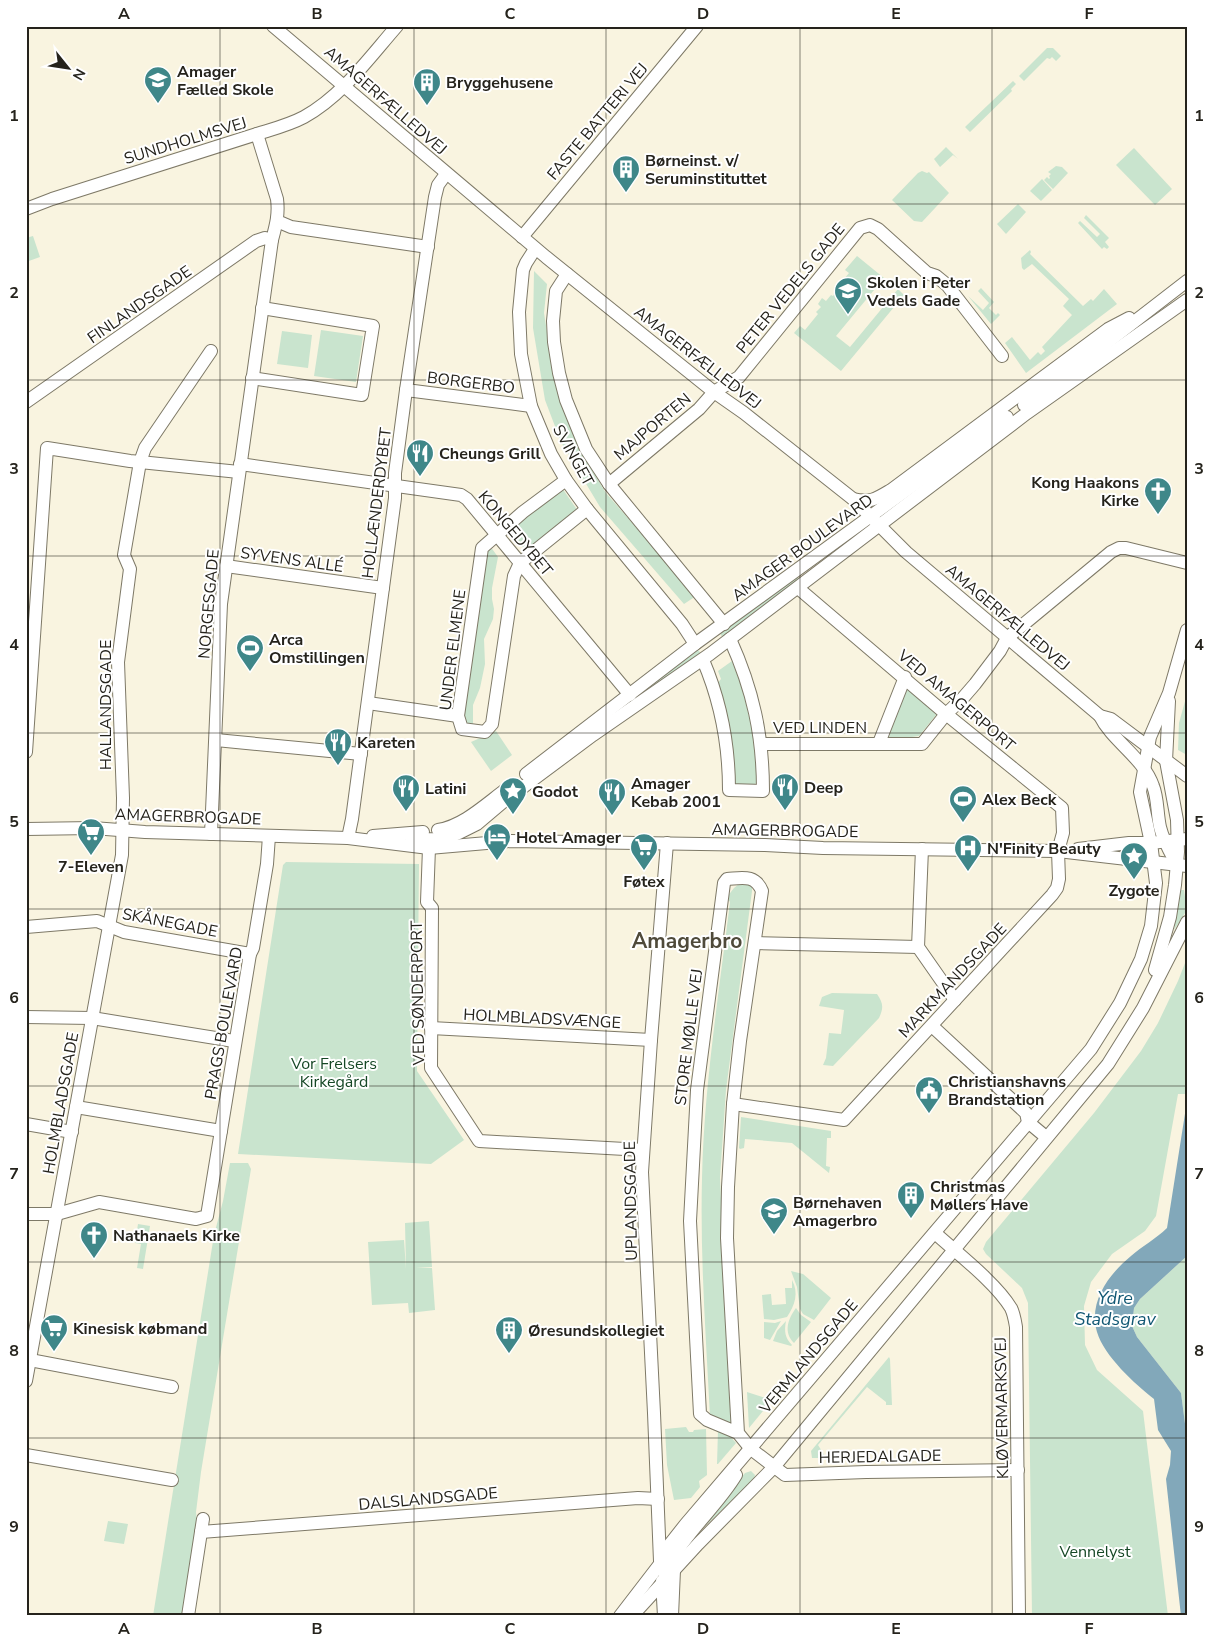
<svg xmlns="http://www.w3.org/2000/svg" width="1213" height="1642" viewBox="0 0 1213 1642" font-family="'Nunito Sans',sans-serif">
<style>
.green{fill:#c9e4ce}
.water{fill:#82a8ba}
.lines{fill:none;stroke-linecap:round;stroke-linejoin:round}
.minor-casing{stroke:#7e7967;stroke-width:14}
.minor{stroke:#fff;stroke-width:12}
.grid{fill:none;stroke:#25231c;stroke-width:1;stroke-opacity:0.55}
.labels{text-anchor:middle;stroke-width:4;stroke-linejoin:round;paint-order:stroke}
.poi-label{font-size:16px;font-weight:bold;fill:#25231c;stroke:#fff;text-anchor:start}
.street-label{font-size:16px;fill:#25231c;stroke:#fff}
.park-label{font-size:16px;fill:#154725;stroke:#fff}
.water-label{font-size:18px;font-style:italic;fill:#125874;stroke:#fff}
.district-label{font-size:21px;font-weight:bold;fill:#4f4a3a;stroke:#fff}
.neatline{fill:none;stroke:#25231c;stroke-width:2}
.grid-label{font-size:16px;text-anchor:middle;font-weight:bold;fill:#25231c}
</style>
<rect width="100%" height="100%" fill="#f9f4e0"/>
<g class="green">
<path d="M1047,48H1053L1061,56L1056,61L1052,57L1050,59L1047,58L1024,81L1019,76Z"/>
<path d="M1013,81L1016,84L1011,89L1012,91L970,132L965,127Z"/>
<path d="M946,147L958,159L953,155L940,167L934,159Z"/>
<path d="M1134,148L1172,189L1155,205L1116,165Z"/>
<path d="M1056,166L1062,167L1068,173L1053,189L1044,180L1047,177L1049,179L1050,178L1049,176L1051,174L1048,172Z"/>
<path d="M922,171L927,173L929,172L949,193L922,222L914,221L892,200L918,173Z"/>
<path d="M1042,179L1052,190L1041,201L1030,191Z"/>
<path d="M1018,204L1026,212L1006,234L997,224Z"/>
<path d="M1086,215L1109,238L1105,242L1109,247L1107,249L1104,247L1102,249L1078,223L1080,221L1097,237L1100,234L1084,218Z"/>
<path d="M33,236L40,257L26,262V238Z"/>
<path d="M1030,250L1031,252L1030,254L1083,306L1091,299L1093,301L1104,289L1117,304L1026,373L1005,343L1012,337L1030,360L1038,352L1041,355L1045,351L1042,347L1072,315L1063,306L1069,299L1032,264L1024,270L1022,268L1021,258Z"/>
<path d="M857,256L884,278L836,336L850,347L898,289L904,295L841,371L794,333L800,326L805,330L818,314L816,312L821,307L818,304L822,298L826,301L831,295L833,296L845,281L844,279L849,273L845,270Z"/>
<path d="M534,271L547,284L544,313L556,388L579,449L606,493L696,596L684,604L600,507L561,442L545,400L533,328Z"/>
<path d="M981,288L994,302L989,308L996,315L998,313L1000,315L991,324L968,296L983,310L989,303L978,291Z"/>
<path d="M321,330L363,336L356,382L314,376Z"/>
<path d="M282,331L312,335L308,368L277,364Z"/>
<path d="M562,488L578,511L526,551L509,531Z"/>
<path d="M490,546L498,557L492,588V599L494,609L493,619L484,639L485,664L480,688L473,705V726L464,723L462,718L486,549Z"/>
<path d="M797,576L799,579L723,638L719,632Z"/>
<path d="M697,648L701,654L537,773Z"/>
<path d="M732,661L742,688L756,745L757,782L754,785H738L734,783L717,684L721,679L718,671Z"/>
<path d="M907,689L936,712V715L919,736L905,738L889,737L903,692Z"/>
<path d="M1187,694V755L1178,750L1179,723Z"/>
<path d="M496,731L512,755L491,771L471,742Z"/>
<path d="M286,862L419,864L417,1071L464,1140L431,1164L238,1154L283,865Z"/>
<path d="M739,884H748L752,887V891L726,1090L720,1178L732,1426L710,1417C706,1337 700,1258 702,1178C704,1086 719,993 730,902L727,897L734,888Z"/>
<path d="M1180,890H1184L1187,910L1174,930Z"/>
<path d="M1187,958V1094H1178L1156,1216L1145,1231L1112,1254L1091,1282L1084,1306L1085,1345L1097,1370L1143,1411L1168,1616H1032L1028,1303L1022,1288L986,1254L983,1249L986,1242L1094,1113L1141,1051L1158,1023L1178,981Z"/>
<path d="M832,993L877,994C883,1003 884,1007 879,1018L833,1066L823,1065L826,1058L829,1033L841,1034L844,1010L819,1006L822,997Z"/>
<path d="M741,1117L831,1131V1138H827L826,1166L830,1167L829,1173L792,1143L745,1139L744,1148L740,1149L739,1148Z"/>
<path d="M230,1163H248L251,1169L201,1472L196,1512L197,1523L182,1616H153L214,1235L223,1201Z"/>
<path d="M429,1221L432,1267L416,1268H432L435,1310L409,1313L408,1303L372,1305L368,1242L404,1240L406,1269L405,1223Z"/>
<path d="M138,1224L150,1226L143,1269L137,1268L141,1244L135,1243Z"/>
<path d="M1187,1256V1439L1181,1393L1137,1337L1132,1326L1134,1308L1140,1299Z"/>
<path d="M791,1271L803,1274L831,1298L814,1320L803,1314L800,1309L797,1287Z"/>
<path d="M792,1280C799,1293 795,1305 787,1317L774,1320L764,1319L762,1295L771,1294L772,1305L786,1304L785,1288H792Z"/>
<path d="M796,1308L801,1315L811,1322L794,1343C783,1332 788,1319 796,1308Z"/>
<path d="M781,1321L770,1340L764,1338V1322L775,1323Z"/>
<path d="M786,1321C784,1331 785,1338 792,1345L791,1346L773,1341L777,1331Z"/>
<path d="M889,1357L890,1359L892,1405H886V1402L867,1387L818,1445L825,1456V1458H812L811,1451Z"/>
<path d="M747,1392L772,1400L749,1428Z"/>
<path d="M686,1427L689,1432H693L694,1430L706,1429L707,1475L699,1481L700,1487L691,1498L674,1500L667,1465L665,1429Z"/>
<path d="M718,1430L729,1435L736,1443L718,1464H717Z"/>
<path d="M751,1471L755,1475L754,1479L701,1530L699,1527L745,1473Z"/>
<path d="M108,1521L128,1524L124,1544L104,1541Z"/>
</g>
<path class="water" d="M1187,1101V1256L1140,1299L1134,1308L1132,1326L1137,1337L1181,1393L1187,1439V1616H1181L1166,1479L1170,1465L1171,1451L1158,1430L1154,1399C1135,1384 1104,1356 1097,1332C1088,1302 1109,1274 1131,1256C1142,1246 1156,1239 1167,1228Z"/>
<g class="lines">
<g class="minor-casing">
<g id="minor">
<path d="M273,26L546,257L714,392L744,413L853,499L906,552L1100,716L1111,719L1187,776"/>
<path d="M26,209L52,199L257,134C273,129 289,125 304,117C342,96 369,58 397,26"/>
<path d="M277,221L291,227L428,247"/>
<path d="M522,237L697,26"/>
<path d="M535,249L526,263L523,270L519,312L521,354L531,406L551,454L566,480L587,509L682,624L695,644"/>
<path d="M567,274L556,291L553,321L554,342L559,373L566,400L586,449L609,484L724,624"/>
<path d="M252,378L362,395L373,326L262,308"/>
<path d="M406,390L531,406"/>
<path d="M26,402L256,241L265,238L272,240"/>
<path d="M1024,405L1086,359L1187,281"/>
<path d="M240,464L461,495L467,499L630,695"/>
<path d="M566,480L523,512L482,548L458,716L462,729L485,732L492,724L514,576L520,563L587,509"/>
<path d="M609,484L699,409L714,392L739,377L860,228L870,225L878,229L927,273L936,276L947,285L1002,356"/>
<path d="M853,499C871,503 876,499 891,490L1108,329L1129,318"/>
<path d="M226,566L383,588"/>
<path d="M703,660C721,702 729,743 729,790L763,791C763,735 753,690 730,639"/>
<path d="M368,703L458,716"/>
<path d="M1100,716C1113,742 1143,757 1153,786C1158,798 1157,814 1160,827C1163,840 1170,852 1176,863"/>
<path d="M216,740L361,754"/>
<path d="M879,743L905,677"/>
<path d="M761,744H922L946,714L962,699L975,684L1000,651L1007,638L1111,552L1119,548H1126L1187,563"/>
<path d="M26,752L47,448L130,461L239,472"/>
<path d="M526,774L695,644L1007,417"/>
<path d="M26,829L93,828L145,832L348,838L429,848L511,841L765,845L823,848L1058,851L1187,866"/>
<path d="M438,830C464,826 487,803 508,788"/>
<path d="M211,834L221,604L272,240C276,225 279,214 277,199L257,134"/>
<path d="M373,836L423,832"/>
<path d="M348,838L352,819L395,498V473L406,390L435,197L438,185L446,174"/>
<path d="M412,840L435,839L449,837L459,833L477,824L503,802L593,735L710,654L1027,413L1187,300"/>
<path d="M429,848L427,902L432,908L431,1068L479,1141L643,1150"/>
<path d="M922,849L918,947L955,1000"/>
<path d="M1078,849L1129,843H1151L1187,839"/>
<path d="M26,927L97,921L124,932L250,954"/>
<path d="M755,943L918,947"/>
<path d="M1155,970L1170,917L1175,885L1178,852L1177,820L1166,761L1169,701"/>
<path d="M26,1017L92,1018L234,1041"/>
<path d="M932,1026L1026,1113L1028,1122L1046,1137"/>
<path d="M431,1028L651,1040"/>
<path d="M733,1104L844,1120L1052,895L1057,888L1059,879L1058,851L1063,833L1062,808L946,714L798,588"/>
<path d="M76,1107L221,1131"/>
<path d="M26,1124L72,1132"/>
<path d="M26,1214H57L99,1202L196,1219L207,1216L250,954L253,948L267,864L269,836"/>
<path d="M935,1233C957,1253 996,1283 1011,1308C1014,1314 1015,1321 1016,1327L1019,1616"/>
<path d="M30,1360L172,1387"/>
<path d="M26,1381L122,855L123,798L118,662L130,569L124,555L140,462L145,448L211,351"/>
<path d="M738,1433L707,1420L700,1414L690,1221L697,1090L724,883L727,879C742,878 755,874 762,891L740,1041L733,1104L728,1187L727,1238L738,1433L751,1449L785,1475L866,1472L1018,1470"/>
<path d="M26,1455L172,1480"/>
<path d="M201,1532L638,1498L658,1499"/>
<path d="M660,1561L654,1413L642,1172L651,1040L667,843"/>
<path d="M665,1575C680,1536 715,1510 736,1475"/>
<path d="M662,1581L664,1616"/>
<path d="M188,1616L203,1519"/>
<path d="M620,1616L660,1564L670,1544L685,1525L1091,1049L1120,1003L1141,959L1151,926L1156,883L1151,843L1140,792L1150,737L1169,693L1187,630"/>
<path d="M632,1616L698,1544L774,1467L1108,1064L1143,1008L1187,922"/>
<path d="M672,1616L674,1570"/>
</g>
</g>
<use href="#minor" class="minor"/>
</g>
<path class="grid" d="M220,26V1616M414,26V1616M606,26V1616M800,26V1616M992,26V1616M26,204H1187M26,380H1187M26,556H1187M26,733H1187M26,909H1187M26,1086H1187M26,1262H1187M26,1438H1187"/>
<defs>
<g id="school-pin" transform="scale(1.4375)"><path d="M0 17L-7.5 6A9.5 9.5 0 1 1 7.5 6Z" fill="#3f8789" stroke="#fff"/><path d="M0-5L7-2L0 1L-7-2ZM-4 1L0 2.5L4 1V4Q0 6-4 4Z" fill="#fff"/></g>
<g id="building-pin" transform="scale(1.4375)"><path d="M0 17L-7.5 6A9.5 9.5 0 1 1 7.5 6Z" fill="#3f8789" stroke="#fff"/><path d="M-4-6H4V6H1V3H-1V6H-4ZM-2.5-4.3h1.7v1.8h-1.7ZM.8-4.3h1.7v1.8H.8ZM-2.5-1h1.7V.8h-1.7ZM.8-1h1.7V.8H.8Z" fill="#fff"/></g>
<g id="restaurant-pin" transform="scale(1.4375)"><path d="M0 17L-7.5 6A9.5 9.5 0 1 1 7.5 6Z" fill="#3f8789" stroke="#fff"/><path d="M-5-6h1v4h1v-4h1v4h1v-4h1v5L-1.5 .5V6h-2V.5L-5-1ZM5-6V6H3V1.5H1.5Q1.5-4 5-6Z" fill="#fff"/></g>
<g id="church-pin" transform="scale(1.4375)"><path d="M0 17L-7.5 6A9.5 9.5 0 1 1 7.5 6Z" fill="#3f8789" stroke="#fff"/><path d="M-1.2-6h2.4v3.5h3.3v2.4h-3.3V6h-2.4V-.1h-3.3v-2.4h3.3Z" fill="#fff"/></g>
<g id="stadium-pin" transform="scale(1.4375)"><path d="M0 17L-7.5 6A9.5 9.5 0 1 1 7.5 6Z" fill="#3f8789" stroke="#fff"/><path d="M0-5a6.5 5 0 1 0 0 10a6.5 5 0 1 0 0-10ZM-3.5-1.8h7v3.6h-7Z" fill="#fff"/></g>
<g id="sight-pin" transform="scale(1.4375)"><path d="M0 17L-7.5 6A9.5 9.5 0 1 1 7.5 6Z" fill="#3f8789" stroke="#fff"/><path d="M0-6L1.8-2.2L6-1.7L2.9 1.2L3.7 5.4L0 3.3L-3.7 5.4L-2.9 1.2L-6-1.7L-1.8-2.2Z" fill="#fff"/></g>
<g id="supermarket-pin" transform="scale(1.4375)"><path d="M0 17L-7.5 6A9.5 9.5 0 1 1 7.5 6Z" fill="#3f8789" stroke="#fff"/><path d="M-6-5.5h2.5l.6 2H6L4.5 2H-2.5L-4.4-4H-6ZM-1.5 3.2a1.3 1.3 0 1 0 .1 0ZM3 3.2a1.3 1.3 0 1 0 .1 0Z" fill="#fff"/></g>
<g id="hotel-pin" transform="scale(1.4375)"><path d="M0 17L-7.5 6A9.5 9.5 0 1 1 7.5 6Z" fill="#3f8789" stroke="#fff"/><path d="M-6-4.5h1.5V1H6V5H4.5V3h-9V5H-6ZM-4 0a1.8 1.8 0 1 1 3.6 0ZM.5 0V-2.5h3Q6-2.5 6 0Z" fill="#fff"/></g>
<g id="hospital-pin" transform="scale(1.4375)"><path d="M0 17L-7.5 6A9.5 9.5 0 1 1 7.5 6Z" fill="#3f8789" stroke="#fff"/><path d="M-5-5h3v3.5h4V-5h3V5h-3V1.5h-4V5h-3Z" fill="#fff"/></g>
<g id="civic-pin" transform="scale(1.4375)"><path d="M0 17L-7.5 6A9.5 9.5 0 1 1 7.5 6Z" fill="#3f8789" stroke="#fff"/><path d="M-.6-6.5H3V-4.5H.6V-3L4-1V1h2V6H-6V1h2V-1L-.6-3ZM-1.2 2.5V6h2.4V2.5Z" fill="#fff"/></g>
</defs>
<g fill-rule="evenodd">
<use href="#school-pin" x="158" y="80"/>
<use href="#building-pin" x="427" y="82"/>
<use href="#building-pin" x="626" y="169"/>
<use href="#school-pin" x="848" y="291"/>
<use href="#restaurant-pin" x="420" y="453"/>
<use href="#church-pin" x="1158" y="491"/>
<use href="#stadium-pin" x="250" y="648"/>
<use href="#restaurant-pin" x="338" y="742"/>
<use href="#restaurant-pin" x="785" y="787"/>
<use href="#restaurant-pin" x="406" y="788"/>
<use href="#sight-pin" x="513" y="791"/>
<use href="#restaurant-pin" x="612" y="792"/>
<use href="#stadium-pin" x="963" y="799"/>
<use href="#supermarket-pin" x="91" y="832"/>
<use href="#hotel-pin" x="497" y="837"/>
<use href="#supermarket-pin" x="644" y="847"/>
<use href="#hospital-pin" x="968" y="848"/>
<use href="#sight-pin" x="1134" y="856"/>
<use href="#civic-pin" x="929" y="1090"/>
<use href="#building-pin" x="911" y="1195"/>
<use href="#school-pin" x="774" y="1211"/>
<use href="#church-pin" x="94" y="1235"/>
<use href="#supermarket-pin" x="54" y="1328"/>
<use href="#building-pin" x="509" y="1330"/>
</g>
<g class="labels">
<g class="poi-label">
<text x="177" y="77">Amager<tspan x="177" dy="18">Fælled Skole</tspan></text>
<text x="446" y="88">Bryggehusene</text>
<text x="645" y="166">Børneinst. v/<tspan x="645" dy="18">Seruminstituttet</tspan></text>
<text x="867" y="288">Skolen i Peter<tspan x="867" dy="18">Vedels Gade</tspan></text>
<text x="439" y="459">Cheungs Grill</text>
<text x="1139" y="488" text-anchor="end">Kong Haakons<tspan x="1139" dy="18">Kirke</tspan></text>
<text x="269" y="645">Arca<tspan x="269" dy="18">Omstillingen</tspan></text>
<text x="357" y="748">Kareten</text>
<text x="631" y="789">Amager<tspan x="631" dy="18">Kebab 2001</tspan></text>
<text x="804" y="793">Deep</text>
<text x="425" y="794">Latini</text>
<text x="532" y="797">Godot</text>
<text x="982" y="805">Alex Beck</text>
<text x="516" y="843">Hotel Amager</text>
<text x="987" y="854">N'Finity Beauty</text>
<text x="91" y="872" text-anchor="middle">7-Eleven</text>
<text x="644" y="887" text-anchor="middle">Føtex</text>
<text x="1134" y="896" text-anchor="middle">Zygote</text>
<text x="948" y="1087">Christianshavns<tspan x="948" dy="18">Brandstation</tspan></text>
<text x="930" y="1192">Christmas<tspan x="930" dy="18">Møllers Have</tspan></text>
<text x="793" y="1208">Børnehaven<tspan x="793" dy="18">Amagerbro</tspan></text>
<text x="113" y="1241">Nathanaels Kirke</text>
<text x="73" y="1334">Kinesisk købmand</text>
<text x="528" y="1336">Øresundskollegiet</text>
</g>
<g class="street-label">
<text transform="translate(386 100) rotate(41)" y="6">AMAGERFÆLLEDVEJ</text>
<text transform="translate(597 121) rotate(-50)" y="6">FASTE BATTERI VEJ</text>
<text transform="translate(185 140) rotate(-17)" y="6">SUNDHOLMSVEJ</text>
<text transform="translate(790 288) rotate(-51)" y="6">PETER VEDELS GADE</text>
<text transform="translate(139 304) rotate(-35)" y="6">FINLANDSGADE</text>
<text transform="translate(698 357) rotate(38)" y="6">AMAGERFÆLLEDVEJ</text>
<text transform="translate(471 382) rotate(7)" y="6">BORGERBO</text>
<text transform="translate(652 426) rotate(-40)" y="6">MAJPORTEN</text>
<text transform="translate(574 455) rotate(61)" y="6">SVINGET</text>
<text transform="translate(376 503) rotate(-83)" y="6">HOLLÆNDERDYBET</text>
<text transform="translate(516 533) rotate(50)" y="6">KONGEDYBET</text>
<text transform="translate(802 547) rotate(-36)" y="6">AMAGER BOULEVARD</text>
<text transform="translate(292 559) rotate(8)" y="6">SYVENS ALLÉ</text>
<text transform="translate(208 604) rotate(-85)" y="6">NORGESGADE</text>
<text transform="translate(1008 617) rotate(40)" y="6">AMAGERFÆLLEDVEJ</text>
<text transform="translate(452 650) rotate(-83)" y="6">UNDER ELMENE</text>
<text transform="translate(957 700) rotate(40)" y="6">VED AMAGERPORT</text>
<text transform="translate(105 705) rotate(-90)" y="6">HALLANDSGADE</text>
<text x="820" y="733">VED LINDEN</text>
<text transform="translate(188 816) rotate(2)" y="6">AMAGERBROGADE</text>
<text transform="translate(785 830) rotate(1)" y="6">AMAGERBROGADE</text>
<text transform="translate(170 922) rotate(11)" y="6">SKÅNEGADE</text>
<text transform="translate(952 980) rotate(-47)" y="6">MARKMANDSGADE</text>
<text transform="translate(417 993) rotate(-91)" y="6">VED SØNDERPORT</text>
<text transform="translate(542 1018) rotate(3)" y="6">HOLMBLADSVÆNGE</text>
<text transform="translate(223 1023) rotate(-80)" y="6">PRAGS BOULEVARD</text>
<text transform="translate(688 1037) rotate(-83)" y="6">STORE MØLLE VEJ</text>
<text transform="translate(60 1103) rotate(-80)" y="6">HOLMBLADSGADE</text>
<text transform="translate(630 1201) rotate(-91)" y="6">UPLANDSGADE</text>
<text transform="translate(808 1356) rotate(-50)" y="6">VERMLANDSGADE</text>
<text transform="translate(1001 1408) rotate(-91)" y="6">KLØVERMARKSVEJ</text>
<text transform="translate(880 1456) rotate(-1)" y="6">HERJEDALGADE</text>
<text transform="translate(428 1498) rotate(-5)" y="6">DALSLANDSGADE</text>
</g>
<g class="park-label">
<text x="334" y="1069">Vor Frelsers<tspan x="334" dy="18">Kirkegård</tspan></text>
<text x="1095" y="1557">Vennelyst</text>
</g>
<g class="water-label">
<text x="1115" y="1304">Ydre<tspan x="1115" dy="21">Stadsgrav</tspan></text>
</g>
<g class="district-label">
<text x="687" y="948">Amagerbro</text>
</g>
</g>
<rect width="1213" height="1642" fill="none" stroke="#ffffff" stroke-width="55"/>
<g transform="translate(68 68) rotate(120)" stroke="#ffffff" stroke-width="4" paint-order="stroke">
<path d="M0-4L9 19L0 12L-9 19Z" fill="#25231c"/>
<text y="-8" font-size="14" font-weight="bold" text-anchor="middle" fill="#25231c">N</text>
</g>
<rect x="28" y="28" width="1158" height="1586" class="neatline"/>
<g class="grid-label">
<text x="124" y="19">A</text>
<text x="317" y="19">B</text>
<text x="510" y="19">C</text>
<text x="703" y="19">D</text>
<text x="896" y="19">E</text>
<text x="1089" y="19">F</text>
<text x="14" y="121">1</text>
<text x="1199" y="121">1</text>
<text x="14" y="298">2</text>
<text x="1199" y="298">2</text>
<text x="14" y="474">3</text>
<text x="1199" y="474">3</text>
<text x="14" y="650">4</text>
<text x="1199" y="650">4</text>
<text x="14" y="827">5</text>
<text x="1199" y="827">5</text>
<text x="14" y="1003">6</text>
<text x="1199" y="1003">6</text>
<text x="14" y="1179">7</text>
<text x="1199" y="1179">7</text>
<text x="14" y="1356">8</text>
<text x="1199" y="1356">8</text>
<text x="14" y="1532">9</text>
<text x="1199" y="1532">9</text>
<text x="124" y="1634">A</text>
<text x="317" y="1634">B</text>
<text x="510" y="1634">C</text>
<text x="703" y="1634">D</text>
<text x="896" y="1634">E</text>
<text x="1089" y="1634">F</text>
</g>
</svg>
